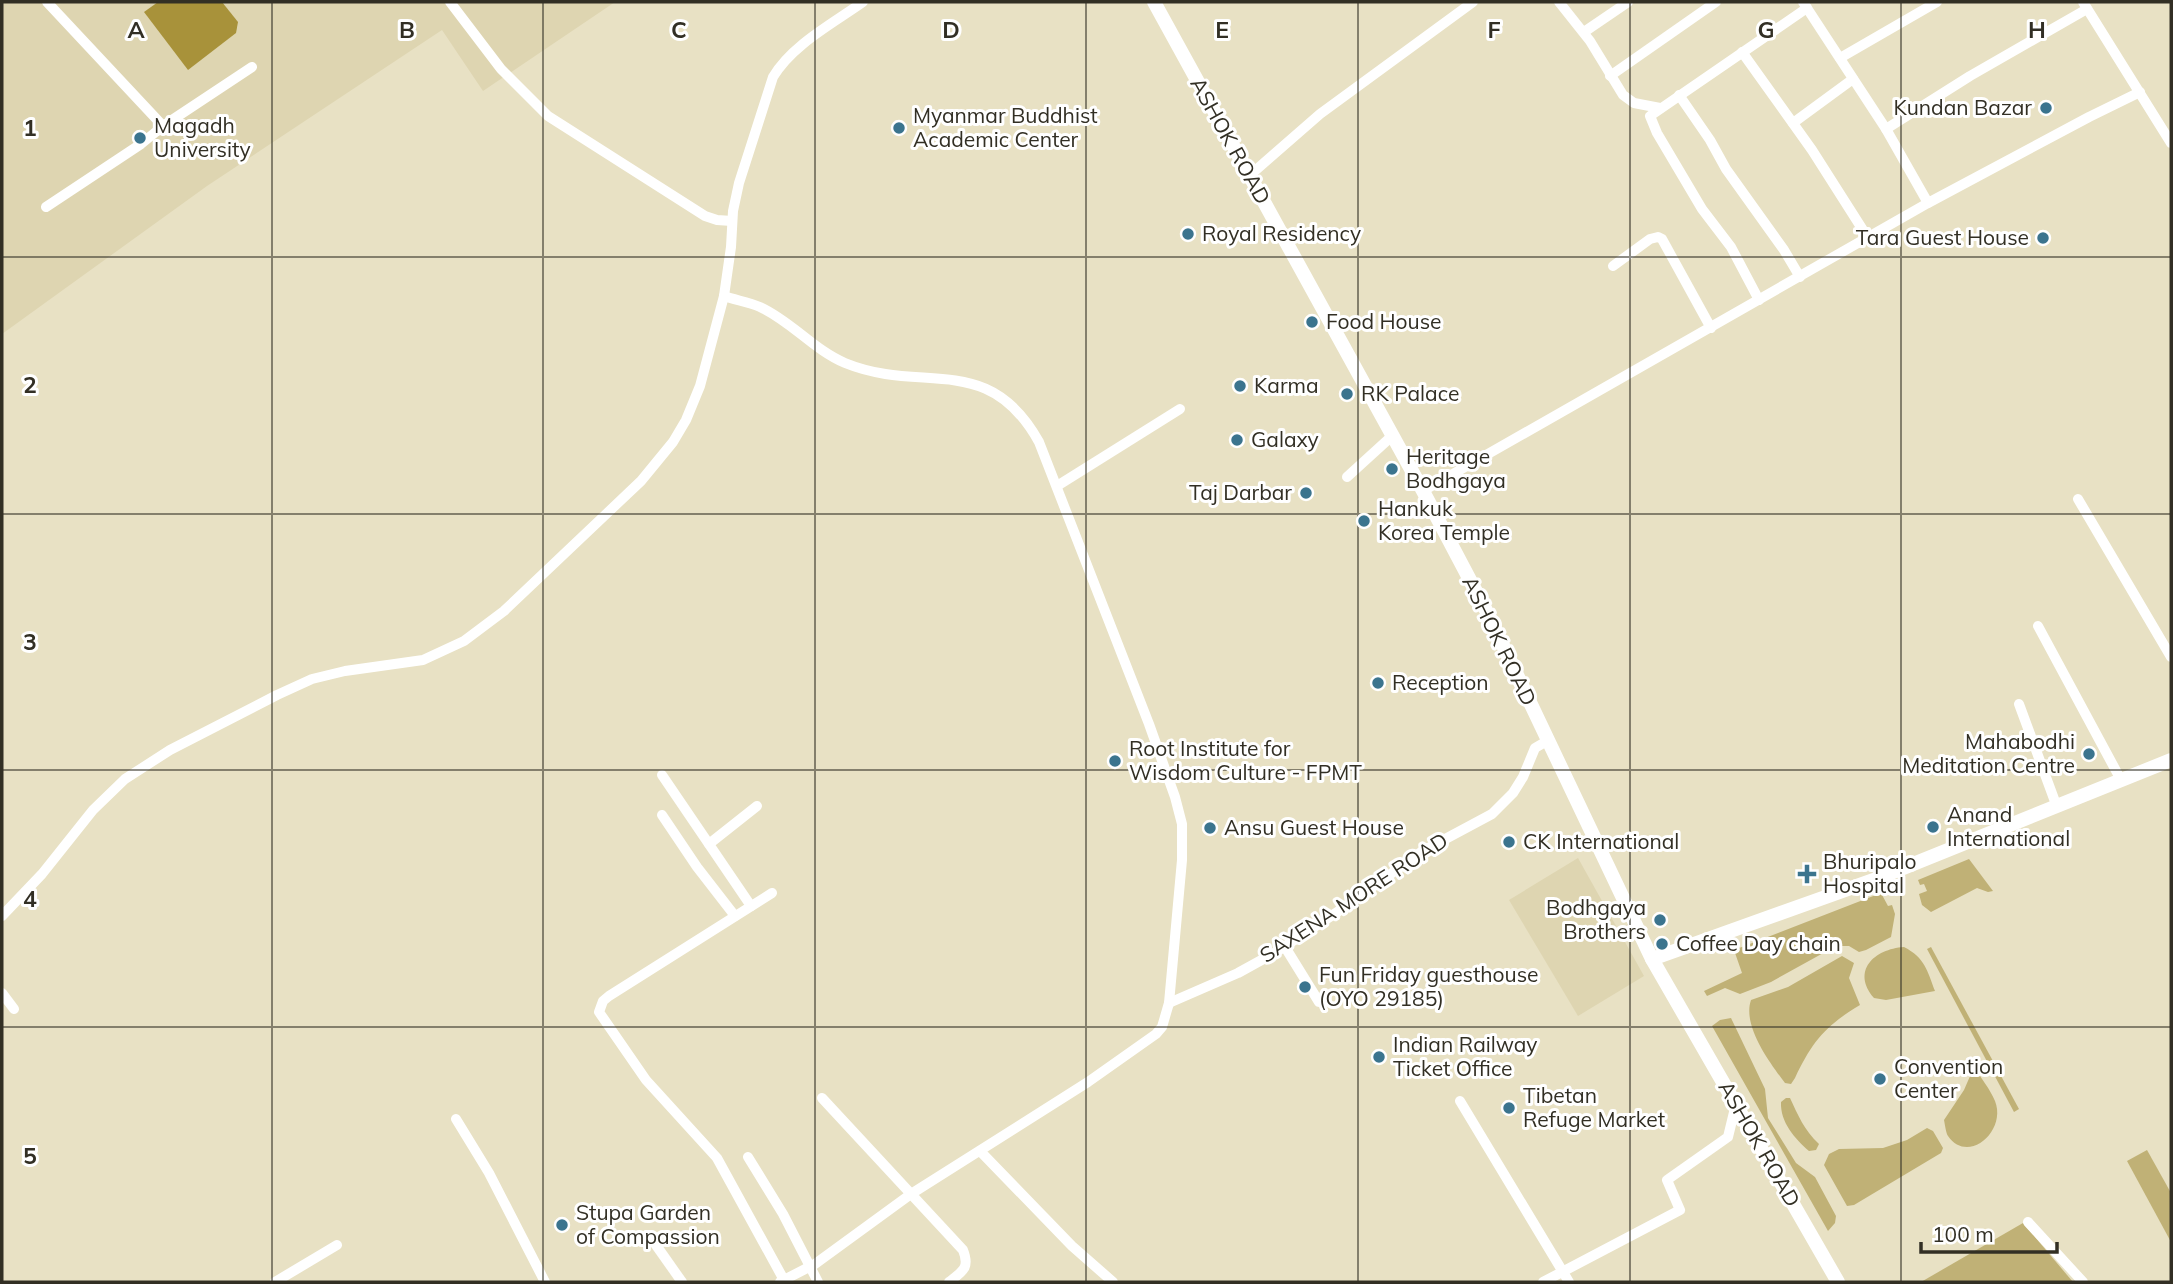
<svg xmlns="http://www.w3.org/2000/svg" width="2173" height="1284" viewBox="0 0 2173 1284" font-family="Mulish,sans-serif">
<style>
.built{fill:#ded5b1}
.green{fill:#c0b176}
.water{fill:#a8923a}
.lines{fill:none;stroke-linecap:round;stroke-linejoin:round}
.street{stroke:#fff;stroke-width:10}
.secondary{stroke:#fff;stroke-width:14}
.grid{fill:none;stroke:#322f24;stroke-width:2;stroke-opacity:0.55}
.poi-dot{fill:#3b748e;stroke:#fff;stroke-width:2.5}
.labels{text-anchor:middle;stroke-width:6;stroke-linejoin:round;paint-order:stroke}
.poi-label{font-size:21px;fill:#322f24;stroke:#fff;text-anchor:start}
.street-label{font-size:21px;fill:#322f24;stroke:#fff}
.grid-label{font-size:23px;text-anchor:middle;font-weight:bold;fill:#322f24;stroke:#fff;stroke-width:6;stroke-linejoin:round;paint-order:stroke}
</style>
<rect width="100%" height="100%" fill="#e8e1c4"/>
<g class="built">
<path d="M2,2H615L483,91L442,30L207,186L2,334Z"/>
<path d="M1578,858L1644,976L1578,1016L1509,900Z"/>
</g>
<g class="green">
<path d="M1969,859L1993,891L1988,892L1977,888L1931,912L1922,905L1919,894L1927,891L1924,884L1920,885L1918,880Z"/>
<path d="M1881,893L1888,906L1892,905L1895,914L1891,937L1866,950L1859,952L1849,946H1836L1771,982L1740,994L1725,988L1707,996L1704,991L1742,973L1734,950Z"/>
<path d="M1904,947C1925,958 1927,970 1935,991L1886,1000L1874,998C1851,971 1874,949 1904,947Z"/>
<path d="M1931,947L2019,1109L2014,1112L1927,949Z"/>
<path d="M1842,956L1854,963L1849,978L1860,1005C1825,1026 1812,1042 1795,1078L1791,1084L1785,1083C1770,1063 1742,1026 1751,1000L1788,987Z"/>
<path d="M1731,1018L1765,1089L1768,1118L1796,1163L1815,1177L1836,1216L1835,1223L1828,1231L1712,1026L1720,1020Z"/>
<path d="M1974,1067C1981,1078 1990,1089 1995,1101C2007,1131 1968,1165 1948,1136C1946,1133 1945,1125 1944,1120L1964,1090Z"/>
<path d="M1786,1098H1790C1798,1115 1804,1130 1819,1144L1816,1150L1809,1151C1795,1139 1780,1122 1781,1102Z"/>
<path d="M1927,1128L1933,1131L1943,1148L1941,1153L1854,1205L1847,1206L1824,1165L1829,1154L1839,1149L1883,1148L1907,1140Z"/>
<path d="M2147,1150L2171,1193V1242L2127,1161Z"/>
<path d="M2023,1223L2073,1282H1921Z"/>
</g>
<path class="water" d="M158,2H222L238,22L236,33L188,70L144,12Z"/>
<g class="lines">
<g class="street">
<path d="M450,2L501,69L548,116L705,216L717,220L732,221"/>
<path d="M1559,2L1590,41L1623,95L1634,103L1660,108"/>
<path d="M1803,2L1886,129L1928,203"/>
<path d="M2083,2L2171,143"/>
<path d="M1584,32L1628,2"/>
<path d="M1742,52L1812,150L1868,238"/>
<path d="M1840,58L1937,2"/>
<path d="M1610,76L1716,2"/>
<path d="M1679,95L1710,140L1726,169L1784,250L1800,277"/>
<path d="M1793,123L1853,79"/>
<path d="M163,126L252,67"/>
<path d="M1886,129L1970,76L2087,9"/>
<path d="M1249,176L1320,114L1473,2"/>
<path d="M46,207L141,144L163,126L47,2"/>
<path d="M1613,266L1650,239L1658,237L1662,239L1711,328"/>
<path d="M724,296C735,300 748,302 760,307C791,321 814,350 845,363C923,395 988,350 1039,442L1149,724L1175,797L1182,824V860L1169,1003L1162,1027L1156,1034L1088,1082L911,1194L815,1264L780,1282"/>
<path d="M1759,300L1731,247L1702,209L1657,133L1650,116L1807,8"/>
<path d="M1347,477L1392,436"/>
<path d="M1057,486L1180,409"/>
<path d="M1423,491L1928,203L2089,117L2140,92"/>
<path d="M2078,499L2171,657"/>
<path d="M2038,626L2121,780"/>
<path d="M2019,704L2057,807"/>
<path d="M662,775L751,906"/>
<path d="M662,815L697,867L735,916"/>
<path d="M709,844L757,806"/>
<path d="M772,893L609,996L603,1001L599,1012L646,1080L717,1158L784,1280"/>
<path d="M2,916L42,874L93,810L125,779L170,750L277,695L312,679L345,671L423,660L464,641L504,611L641,481L673,442L686,420L700,386L724,296L731,247L733,211L739,183L773,77C792,45 832,24 863,2"/>
<path d="M1285,947L1319,1002"/>
<path d="M2,993L14,1009"/>
<path d="M1169,1003L1238,973L1276,952L1345,907L1421,852L1492,814L1513,793L1523,777L1535,748L1547,741"/>
<path d="M822,1098L963,1250C970,1268 963,1271 949,1282"/>
<path d="M1460,1101L1569,1282"/>
<path d="M456,1119L489,1173L545,1282"/>
<path d="M980,1151L1072,1246L1113,1282"/>
<path d="M748,1157L783,1214L818,1282"/>
<path d="M2028,1222L2083,1282"/>
<path d="M651,1238L682,1282"/>
<path d="M275,1282L337,1245"/>
<path d="M1543,1282L1680,1210L1667,1180L1728,1137L1736,1104"/>
</g>
<g class="secondary">
<path d="M1154,2L1423,491L1489,616L1652,959L1838,1282"/>
<path d="M1652,959L1876,879L2171,760"/>
</g>
</g>
<path class="grid" d="M272,2V1282M543,2V1282M815,2V1282M1086,2V1282M1358,2V1282M1630,2V1282M1901,2V1282M2,257H2171M2,514H2171M2,770H2171M2,1027H2171"/>
<g class="poi-dot">
<circle cx="2046" cy="108" r="7"/>
<circle cx="899" cy="128" r="7"/>
<circle cx="140" cy="138" r="7"/>
<circle cx="1188" cy="234" r="7"/>
<circle cx="2043" cy="238" r="7"/>
<circle cx="1312" cy="322" r="7"/>
<circle cx="1240" cy="386" r="7"/>
<circle cx="1347" cy="394" r="7"/>
<circle cx="1237" cy="440" r="7"/>
<circle cx="1392" cy="469" r="7"/>
<circle cx="1306" cy="493" r="7"/>
<circle cx="1364" cy="521" r="7"/>
<circle cx="1378" cy="683" r="7"/>
<circle cx="2089" cy="754" r="7"/>
<circle cx="1115" cy="761" r="7"/>
<circle cx="1933" cy="827" r="7"/>
<circle cx="1210" cy="828" r="7"/>
<circle cx="1509" cy="842" r="7"/>
<path d="M1803.5 863.5h7v7h7v7h-7v7h-7v-7h-7v-7h7z"/>
<circle cx="1660" cy="920" r="7"/>
<circle cx="1662" cy="944" r="7"/>
<circle cx="1305" cy="987" r="7"/>
<circle cx="1379" cy="1057" r="7"/>
<circle cx="1880" cy="1079" r="7"/>
<circle cx="1509" cy="1108" r="7"/>
<circle cx="562" cy="1225" r="7"/>
</g>
<g class="labels">
<g class="poi-label">
<text x="2032" y="115" text-anchor="end">Kundan Bazar</text>
<text x="913" y="123">Myanmar Buddhist<tspan x="913" dy="24">Academic Center</tspan></text>
<text x="154" y="133">Magadh<tspan x="154" dy="24">University</tspan></text>
<text x="1202" y="241">Royal Residency</text>
<text x="2029" y="245" text-anchor="end">Tara Guest House</text>
<text x="1326" y="329">Food House</text>
<text x="1254" y="393">Karma</text>
<text x="1361" y="401">RK Palace</text>
<text x="1251" y="447">Galaxy</text>
<text x="1406" y="464">Heritage<tspan x="1406" dy="24">Bodhgaya</tspan></text>
<text x="1292" y="500" text-anchor="end">Taj Darbar</text>
<text x="1378" y="516">Hankuk<tspan x="1378" dy="24">Korea Temple</tspan></text>
<text x="1392" y="690">Reception</text>
<text x="2075" y="749" text-anchor="end">Mahabodhi<tspan x="2075" dy="24">Meditation Centre</tspan></text>
<text x="1129" y="756">Root Institute for<tspan x="1129" dy="24">Wisdom Culture - FPMT</tspan></text>
<text x="1947" y="822">Anand<tspan x="1947" dy="24">International</tspan></text>
<text x="1224" y="835">Ansu Guest House</text>
<text x="1523" y="849">CK International</text>
<text x="1823" y="869">Bhuripalo<tspan x="1823" dy="24">Hospital</tspan></text>
<text x="1646" y="915" text-anchor="end">Bodhgaya<tspan x="1646" dy="24">Brothers</tspan></text>
<text x="1676" y="951">Coffee Day chain</text>
<text x="1319" y="982">Fun Friday guesthouse<tspan x="1319" dy="24">(OYO 29185)</tspan></text>
<text x="1393" y="1052">Indian Railway<tspan x="1393" dy="24">Ticket Office</tspan></text>
<text x="1894" y="1074">Convention<tspan x="1894" dy="24">Center</tspan></text>
<text x="1523" y="1103">Tibetan<tspan x="1523" dy="24">Refuge Market</tspan></text>
<text x="576" y="1220">Stupa Garden<tspan x="576" dy="24">of Compassion</tspan></text>
</g>
<g class="street-label">
<text transform="translate(1230 141) rotate(61)" y="7">ASHOK ROAD</text>
<text transform="translate(1499 641) rotate(64)" y="7">ASHOK ROAD</text>
<text transform="translate(1354 898) rotate(-33)" y="7">SAXENA MORE ROAD</text>
<text transform="translate(1759 1144) rotate(60)" y="7">ASHOK ROAD</text>
</g>
</g>
<g class="grid-label">
<text x="136" y="38">A</text>
<text x="407" y="38">B</text>
<text x="679" y="38">C</text>
<text x="951" y="38">D</text>
<text x="1222" y="38">E</text>
<text x="1494" y="38">F</text>
<text x="1766" y="38">G</text>
<text x="2037" y="38">H</text>
<text x="30" y="136">1</text>
<text x="30" y="393">2</text>
<text x="30" y="650">3</text>
<text x="30" y="907">4</text>
<text x="30" y="1164">5</text>
</g>
<rect width="2173" height="1284" fill="none" stroke="#322f24" stroke-width="7"/>
<path d="M1921 1242v10h136v-10" fill="none" stroke="#322f24" stroke-width="3.5"/>
<text x="1932" y="1242" font-size="21" fill="#322f24" stroke="#ffffff" stroke-width="5" paint-order="stroke">100 m</text>
</svg>
